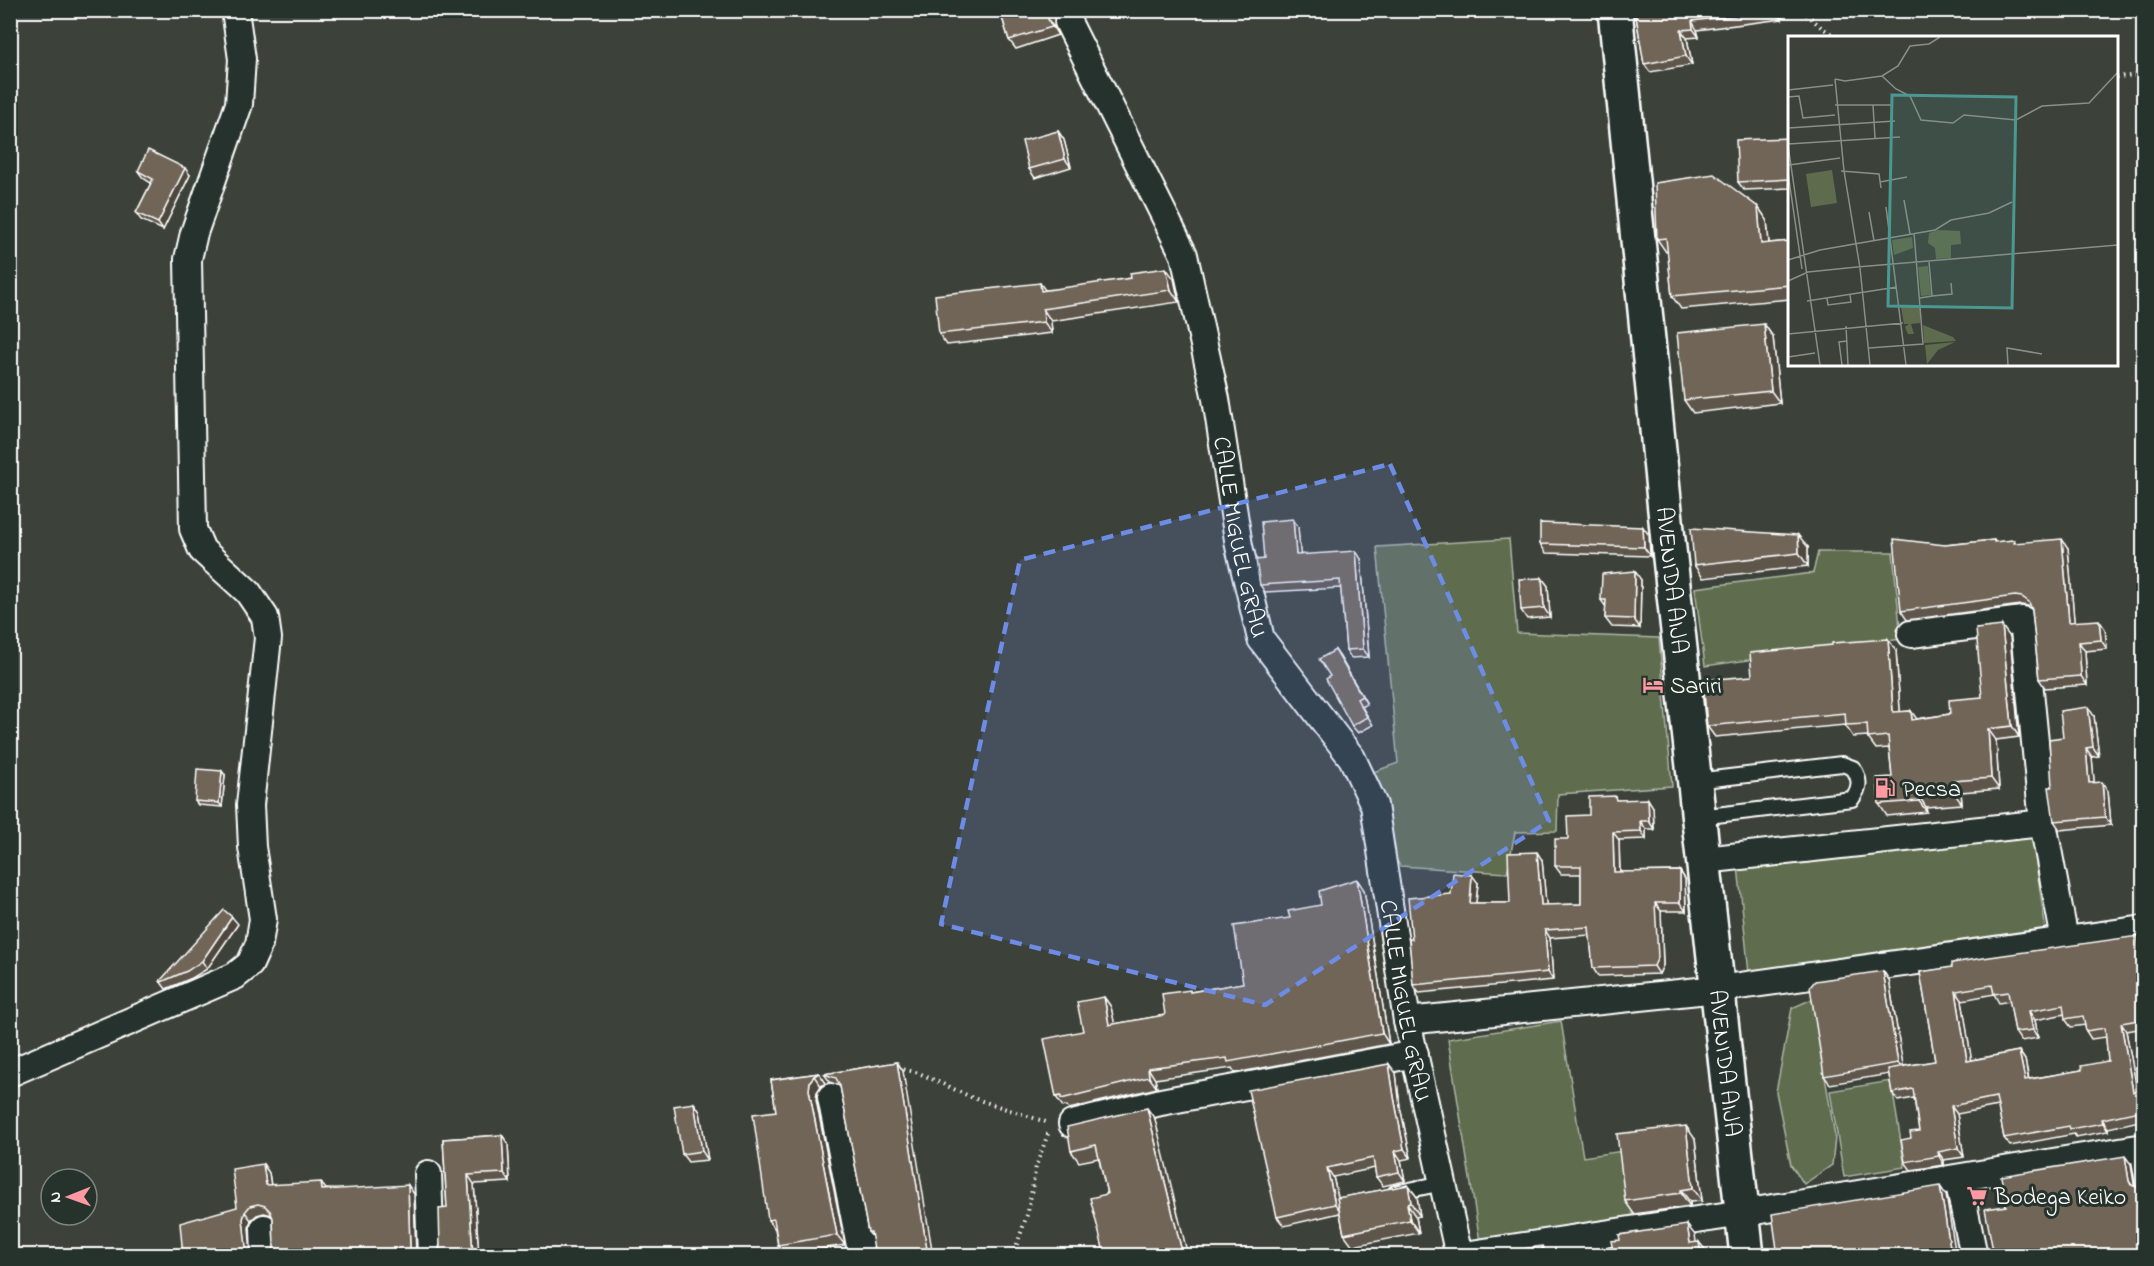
<svg xmlns="http://www.w3.org/2000/svg" width="2154" height="1266" viewBox="0 0 2154 1266" font-family="'Indie Flower',sans-serif">
<style>
.green{fill:#5e6c4d;stroke:#aeb6a6;stroke-width:1.5}
.lines{fill:none;stroke-linecap:round;stroke-linejoin:round}
.service-casing{stroke:#fff;stroke-width:18}
.minor-casing{stroke:#fff;stroke-width:30}
.primary-casing{stroke:#fff;stroke-width:38}
.path{stroke:#fff;stroke-width:4;stroke-dasharray:1.5 4.5;stroke-linecap:butt}
.service{stroke:#26332d;stroke-width:14}
.minor{stroke:#26332d;stroke-width:26}
.primary{stroke:#26332d;stroke-width:33}
.wall{fill:#5f574b;stroke:#fff;stroke-width:1.5;fill-rule:evenodd}
.shaded-wall{fill:#4e473d;stroke:#fff;stroke-width:1.5}
.building{fill:#6f6557;stroke:#fff;stroke-width:1.5;fill-rule:evenodd}
.marked{fill:#6c8ce6;fill-opacity:0.2;stroke:#6c8ce6;stroke-width:4.5;stroke-dasharray:12 8;stroke-linejoin:round}
.labels{text-anchor:middle;stroke-width:6;stroke-linejoin:round;paint-order:stroke}
.street-label{font-size:24px;fill:#fff;stroke:#26332d}
.poi-label{font-size:24px;fill:#fff;stroke:#26332d;text-anchor:start}
.inset-road{fill:none;stroke:#8a8e89;stroke-width:1.5}
.view{fill:#4b9892;fill-opacity:0.15;stroke:#4b9892;stroke-width:3}
.inset-edge{fill:none;stroke:#fff;stroke-width:3}
</style>
<rect width="100%" height="100%" fill="#3c423a"/>
<filter id="ink" filterUnits="userSpaceOnUse"><feTurbulence type="fractalNoise" baseFrequency=".0167" numOctaves="2"/><feDisplacementMap in="SourceGraphic" scale="12" xChannelSelector="R" yChannelSelector="G"/><feConvolveMatrix kernelMatrix="1 2 1 2 8 2 1 2 1" color-interpolation-filters="sRGB"/></filter>
<g filter="url(#ink)">
<g class="green">
<path d="M1509,539L1517,633L1659,638L1672,786L1558,794L1557,831L1515,832L1507,873L1400,866L1385,839L1368,774L1398,763L1377,547Z"/>
<path d="M1818,552H1893L1901,639L1705,666L1695,588L1813,573Z"/>
<path d="M2032,835L2046,932L1749,974L1738,866Z"/>
<path d="M1812,999L1835,1137L1832,1165L1804,1184L1791,1165L1776,1092L1792,1008Z"/>
<path d="M1561,1021L1583,1157L1623,1151L1633,1217L1480,1242L1448,1039Z"/>
<path d="M1891,1081L1905,1167L1844,1177L1830,1091Z"/>
</g>
<g class="lines">
<g class="service-casing">
<g id="service">
<path d="M1695,781L1842,764L1853,768C1861,780 1860,788 1852,799L1699,817"/>
<path d="M2137,1148L2144,1188"/>
<path d="M1395,1193L1443,1183"/>
</g>
</g>
<g class="minor-casing">
<g id="minor">
<path id="s1" d="M1068,22L1184,255L1216,399L1239,546L1261,639L1352,758L1374,805L1407,1021L1459,1256"/>
<path d="M1911,634L2023,620L2043,823"/>
<path d="M1704,860L2043,823L2065,940"/>
<path d="M1407,1021L1718,989L2144,929"/>
<path d="M10,1073L235,976L250,964L259,944L263,919L252,847L250,805L268,638L265,617L248,592L202,550L193,529L188,259L194,233L239,104L242,59L235,10"/>
<path d="M831,1097L862,1256"/>
<path d="M1072,1124L1161,1102L1415,1054"/>
<path d="M428,1174L431,1256"/>
<path d="M1958,1179L1974,1256"/>
<path d="M264,1228L265,1256"/>
<path d="M1458,1256L1743,1213L2144,1147"/>
</g>
</g>
<g class="primary-casing">
<g id="primary">
<path id="s2" d="M1615,10L1668,540L1747,1256"/>
</g>
</g>
<g class="path">
<path d="M1802,10L1822,28L1839,38"/>
<path d="M2116,77L2144,75"/>
<path d="M898,1068L919,1073L973,1098L1049,1123"/>
<path d="M1013,1256L1028,1212L1036,1166L1048,1134L1052,1132"/>
</g>
<use href="#service" class="service"/>
<use href="#minor" class="minor"/>
<use href="#primary" class="primary"/>
</g>
<g class="wall">
<path d="M1052,10L1054,18V28L1058,35L1016,49L1009,40L1000,11Z"/>
<path d="M1635,10H1781L1782,19L1697,30L1699,37L1687,38L1692,65L1650,72L1644,64Z"/>
<path d="M1058,131L1064,140L1071,167L1035,178L1029,169Z"/>
<path d="M1790,138V188L1744,190L1738,182Z"/>
<path d="M138,171L190,175L163,230L141,220L136,213L151,183L143,178Z"/>
<path d="M1758,207L1767,220L1769,243L1790,241V299L1681,309L1672,296L1668,252H1666L1657,239Z"/>
<path d="M1174,279L1179,302L1051,321L1052,333L947,345L939,334L1040,283L1045,290Z"/>
<path d="M1764,324L1773,337L1780,403L1693,413L1684,400Z"/>
<path d="M1298,527L1300,554L1361,559L1369,657L1351,658L1346,650L1341,588L1265,592L1260,585L1264,559Z"/>
<path d="M1649,535L1650,556L1546,553L1540,544Z"/>
<path d="M1994,540L1995,542L2014,540L2016,543L2068,548L2074,622L2105,629L2107,649L2085,651L2087,685L2045,688L2039,679L2032,610L2028,606L2021,605L1907,620L1901,611L1945,545Z"/>
<path d="M1808,547V566L1703,578L1694,565Z"/>
<path d="M1542,578L1548,586L1550,617L1527,619L1521,610Z"/>
<path d="M1641,580L1640,628L1612,627L1605,618L1606,607L1601,600Z"/>
<path d="M2010,637L2019,737L1996,740L1999,789L1961,792L1962,804L1926,807L1927,812L1887,816L1879,804L1892,777L1889,748L1876,749L1868,738V736L1853,737L1845,725L1715,737L1707,726L1752,676L1896,650L1900,712L1911,711L1916,719L1950,714L1982,697Z"/>
<path d="M1335,650L1367,704L1362,707L1373,725L1358,733L1352,726L1330,676Z"/>
<path d="M2094,716L2099,756L2092,757L2094,783L2108,791L2111,825L2060,830L2054,821L2052,787L2063,737Z"/>
<path d="M225,775L222,807L198,805L195,801Z"/>
<path d="M1618,800L1653,807L1654,829H1646V839L1619,840L1620,872L1680,871L1685,879L1686,911H1661L1663,965L1659,974L1598,976L1593,968L1590,935L1550,938L1553,980L1419,993L1413,985L1412,939L1451,894L1478,883L1476,903H1510L1542,860L1546,905L1581,904V874H1561L1555,866L1568,839L1589,815Z"/>
<path d="M1364,890L1389,1044L1235,1073L1232,1068L1155,1079L1157,1088L1069,1109L1067,1106L1063,1107L1056,1097L1083,1031L1104,997L1111,1007L1114,1024L1165,1015L1191,992L1243,983L1290,918L1321,905Z"/>
<path d="M238,924L207,969L192,978L166,989L160,981Z"/>
<path d="M2143,944L2144,1028L2126,1031L2137,1091L2144,1090V1120L2108,1128V1131L2076,1137L2074,1134L2010,1146L2004,1138L1998,1106L1957,1114L1964,1157L1944,1160V1165L1911,1170L1905,1162L1911,1138L1919,1131L1914,1098L1898,1101L1892,1093L1889,1074L1830,1084L1824,1076L1883,971L1889,980L1903,1066L1935,1061L1920,972ZM1994,994L1999,1003L2010,1001L2015,1032L2021,1041L2038,1038L2035,1020L2065,1014V1019L2071,1027L2085,1025L2086,1031L2091,1039L2106,1037L2108,1061L2082,1070L2029,1079L2025,1060L2019,1051L1971,1060L1962,1000Z"/>
<path d="M897,1062L903,1071L873,1238L868,1232L840,1086L830,1082L824,1074Z"/>
<path d="M819,1073L826,1083L821,1086L817,1092L816,1100L845,1245L785,1255L778,1245L775,1229L768,1220L776,1111L771,1080Z"/>
<path d="M1396,1073L1400,1107L1411,1158L1401,1160L1405,1181L1383,1186L1376,1177L1375,1168L1333,1177L1338,1198L1408,1185L1417,1197L1420,1216L1416,1217L1419,1233L1353,1246L1344,1234L1340,1213L1284,1226L1277,1217Z"/>
<path d="M694,1103L700,1112L708,1160L688,1162L682,1154Z"/>
<path d="M1155,1119L1107,1194L1099,1158L1079,1162L1071,1151Z"/>
<path d="M502,1135L508,1144L510,1182L474,1184L479,1256H437L438,1254L447,1208L443,1139Z"/>
<path d="M1695,1139L1702,1201L1690,1202V1206L1634,1214L1625,1201Z"/>
<path d="M263,1164L269,1173L271,1185L326,1189L414,1194L416,1256H271L272,1254L274,1247L273,1218L272,1215L264,1213L257,1215L251,1220L249,1228L251,1256H183L237,1207Z"/>
<path d="M2131,1164L2135,1187L2139,1188L2144,1184V1252L2006,1206Z"/>
</g>
<g class="shaded-wall">
<path d="M1048,10H1052L1054,18V28L1058,35L1048,19Z"/>
<path d="M1781,10L1782,19L1776,11Z"/>
<path d="M1692,21L1697,30L1699,37L1693,29Z"/>
<path d="M1681,30L1687,38L1692,65L1686,56Z"/>
<path d="M1058,131L1064,140L1071,167L1065,159Z"/>
<path d="M185,168L190,175L163,230L158,223Z"/>
<path d="M1758,207L1767,220L1770,257L1761,244Z"/>
<path d="M1166,268L1174,279L1179,302L1171,290Z"/>
<path d="M1043,309L1051,321L1052,333L1044,322Z"/>
<path d="M1764,324L1773,337L1780,403L1771,391Z"/>
<path d="M1293,519L1298,527L1301,562L1296,555Z"/>
<path d="M1643,527L1649,535L1650,556L1644,547Z"/>
<path d="M1798,535L1808,547V566L1799,553Z"/>
<path d="M2062,539L2068,548L2075,631L2069,622Z"/>
<path d="M1356,551L1361,559L1369,657L1363,649Z"/>
<path d="M1635,571L1641,580L1640,628L1634,619Z"/>
<path d="M1542,578L1548,586L1550,617L1544,608Z"/>
<path d="M2099,620L2105,629L2107,649L2101,640Z"/>
<path d="M2002,626L2010,637L2019,737L2012,726Z"/>
<path d="M1888,639L1896,650L1901,724L1893,712Z"/>
<path d="M2079,642L2085,651L2087,685L2081,676Z"/>
<path d="M1335,650L1340,657L1367,704L1362,696Z"/>
<path d="M2088,707L2094,716L2099,756L2093,747Z"/>
<path d="M1911,711L1919,722L1912,720Z"/>
<path d="M1988,729L1996,740L1999,789L1991,778Z"/>
<path d="M2086,748L2092,757L2095,792L2089,783Z"/>
<path d="M222,771L225,775L222,807L219,803Z"/>
<path d="M1953,781L1961,792L1962,804L1954,793Z"/>
<path d="M2102,782L2108,791L2111,825L2105,817Z"/>
<path d="M1919,796L1926,807L1927,812L1919,801Z"/>
<path d="M1648,799L1653,807L1654,829L1649,821Z"/>
<path d="M1640,821L1646,829V839L1641,831Z"/>
<path d="M1613,832L1619,840L1620,880L1614,872Z"/>
<path d="M1537,852L1542,860L1547,913L1541,905Z"/>
<path d="M1680,871L1685,879L1686,911L1680,903Z"/>
<path d="M1472,875L1478,883L1475,911L1470,903Z"/>
<path d="M1357,879L1364,890L1389,1044L1382,1033Z"/>
<path d="M1655,903L1661,911L1663,965L1659,974L1654,966Z"/>
<path d="M232,917L238,924L207,969L202,961Z"/>
<path d="M1545,930L1550,938L1553,980L1548,972Z"/>
<path d="M2138,936L2143,944L2144,999Z"/>
<path d="M1883,971L1889,980L1904,1071L1898,1063Z"/>
<path d="M1956,991L1962,1000L1973,1069L1967,1061Z"/>
<path d="M1104,997L1111,1007L1117,1035L1109,1025Z"/>
<path d="M2029,1011L2035,1020L2038,1038L2033,1030Z"/>
<path d="M2121,1023L2126,1031L2139,1100L2133,1092Z"/>
<path d="M2019,1051L2025,1060L2030,1088L2025,1080Z"/>
<path d="M897,1062L903,1071L933,1256H928Z"/>
<path d="M1389,1064L1396,1073L1400,1107L1411,1158L1404,1149L1394,1097Z"/>
<path d="M1148,1068L1155,1079L1157,1088L1149,1077Z"/>
<path d="M814,1076L821,1086L817,1092L816,1100L845,1245L837,1235L809,1090L810,1081Z"/>
<path d="M694,1103L700,1112L708,1160L702,1151Z"/>
<path d="M1951,1106L1957,1114L1964,1157L1958,1148Z"/>
<path d="M1147,1108L1155,1119L1188,1256H1183Z"/>
<path d="M2102,1119L2108,1128V1131L2103,1123Z"/>
<path d="M1686,1126L1695,1139L1702,1201L1693,1188Z"/>
<path d="M502,1135L508,1144L510,1182L504,1173Z"/>
<path d="M1395,1151L1401,1160L1405,1181L1399,1172Z"/>
<path d="M1938,1152L1944,1160V1165L1939,1156Z"/>
<path d="M2125,1156L2131,1164L2135,1190L2138,1194L2129,1181Z"/>
<path d="M263,1164L269,1173L272,1194L266,1185Z"/>
<path d="M1327,1168L1333,1177L1342,1213L1335,1204Z"/>
<path d="M468,1175L474,1184L479,1256H473Z"/>
<path d="M321,1182L327,1191L322,1190Z"/>
<path d="M408,1185L414,1194L416,1256H412L410,1248Z"/>
<path d="M1408,1185L1417,1197L1420,1216L1411,1203Z"/>
<path d="M1940,1186L1946,1195L1955,1250L1959,1256H1954L1950,1247Z"/>
<path d="M1681,1190L1690,1202V1206L1681,1193Z"/>
<path d="M1407,1204L1416,1217L1419,1233L1410,1220Z"/>
<path d="M245,1212L251,1220L249,1228L251,1256L246,1255L243,1219Z"/>
<path d="M1687,1225L1695,1235L1698,1254L1690,1243Z"/>
<path d="M1699,1242L1707,1252V1256H1701Z"/>
<path d="M2136,1244L2142,1252L2143,1256H2139Z"/>
<path d="M1542,1246L1549,1256H1544Z"/>
</g>
<g class="building">
<path d="M1048,10V19L1052,27L1009,40L1000,11Z"/>
<path d="M1635,10H1776V11L1692,21L1693,29L1681,30L1686,56L1644,64Z"/>
<path d="M1058,131L1065,159L1029,169L1022,141Z"/>
<path d="M1790,138V179L1738,182L1736,140Z"/>
<path d="M148,150L185,168L158,223L136,213L153,179L138,171Z"/>
<path d="M1714,174L1758,207L1761,244L1790,241V285L1672,296L1666,238L1657,239L1655,183Z"/>
<path d="M1166,268L1171,290L1043,309L1044,322L939,334L935,295L1040,283L1041,291L1131,278L1130,273Z"/>
<path d="M1764,324L1771,391L1684,400L1677,333Z"/>
<path d="M1293,519L1296,555L1356,551L1363,649L1346,650L1340,580L1260,585L1256,560L1264,559L1261,522Z"/>
<path d="M1540,523L1643,527L1644,547L1540,544Z"/>
<path d="M1691,528L1798,535L1799,553L1694,565Z"/>
<path d="M1894,539L1945,545L1994,540V542L2014,540V543L2062,539L2069,622L2099,620L2101,640L2079,642L2081,676L2039,679L2032,610L2029,602L2022,597L2015,596L1901,611Z"/>
<path d="M1635,571L1634,619L1605,618L1606,600H1601L1602,574Z"/>
<path d="M1542,578L1544,608L1521,610L1519,579Z"/>
<path d="M2002,626L2012,726L1988,729L1991,778L1953,781L1954,793L1919,796V801L1879,804L1877,778L1892,777L1888,736L1868,738L1867,724L1846,725L1845,713L1707,726L1703,680L1752,676L1750,653L1832,645V643L1888,639L1893,712L1911,711L1912,720L1950,714L1949,700L1982,697L1976,629Z"/>
<path d="M1335,650L1362,696L1357,699L1367,717L1352,726L1326,679L1330,676L1319,659Z"/>
<path d="M2088,707L2093,747L2086,748L2089,783L2102,782L2105,817L2054,821L2049,787H2052L2049,739L2063,737L2060,711Z"/>
<path d="M197,769L222,771L219,803L195,801Z"/>
<path d="M1615,796L1616,800L1648,799L1649,821H1640L1641,831L1613,832L1614,872L1680,871V903H1655L1658,957L1654,966L1593,968L1589,927L1545,930L1548,972L1413,985L1409,939H1412L1408,898L1451,894L1453,873L1472,875L1470,903H1510L1508,853L1537,852L1541,905L1581,904V866H1555V839H1568L1567,816L1589,815V797Z"/>
<path d="M1357,879L1382,1033L1228,1062L1227,1058L1148,1068L1149,1077L1061,1099V1096L1056,1097L1044,1039L1083,1031L1077,1002L1104,997L1109,1025L1165,1015L1162,994L1190,990V992L1243,983L1234,926L1290,918L1288,911L1321,905L1319,891Z"/>
<path d="M224,910L232,917L202,961L187,971L161,982L160,981Z"/>
<path d="M2138,936L2144,999V1019L2121,1023L2133,1092L2144,1090V1110L2102,1119L2103,1123L2070,1129L2069,1126L2004,1138L1996,1097L1951,1106L1958,1148L1938,1152L1939,1156L1905,1162L1901,1140L1911,1138L1910,1132L1919,1131L1913,1089L1892,1093L1888,1069L1935,1061L1920,972L1952,967V963L1990,957ZM1992,985L1994,994L2008,992L2015,1032L2033,1030L2029,1011L2063,1005L2065,1019L2083,1016L2086,1031L2105,1028L2108,1061L2081,1066L2082,1070L2025,1080L2019,1051L1967,1061L1956,991Z"/>
<path d="M1883,971L1898,1063L1824,1076L1810,987L1815,981Z"/>
<path d="M897,1062L928,1256H875L871,1232H868L840,1086L836,1078L824,1074Z"/>
<path d="M1389,1064L1394,1097L1404,1149L1395,1151L1399,1172L1376,1177L1373,1158L1327,1168L1335,1204L1277,1217L1248,1090Z"/>
<path d="M819,1073L814,1076L810,1081L809,1090L837,1235L778,1245L774,1219L768,1220L753,1114L776,1111L771,1080Z"/>
<path d="M694,1103L702,1151L682,1154L674,1106Z"/>
<path d="M1147,1108L1183,1256H1105L1090,1198L1107,1194L1096,1145L1071,1151L1067,1127Z"/>
<path d="M1686,1126L1693,1188L1681,1190V1193L1625,1201L1617,1134Z"/>
<path d="M502,1135L504,1173L468,1175L473,1256H437L438,1254L440,1247L439,1209L447,1208L443,1139Z"/>
<path d="M2125,1156L2129,1181L2131,1185L2139,1188L2144,1184V1242L2136,1244L2139,1256H1994L1985,1209L2006,1206L2001,1176Z"/>
<path d="M263,1164L266,1185L321,1182L322,1190L408,1185L410,1248L412,1256H271L272,1254L274,1247L273,1218L270,1211L265,1206L258,1204L250,1206L245,1212L243,1219L247,1256H183L180,1223L237,1207L232,1169Z"/>
<path d="M1408,1185L1411,1203L1407,1204L1410,1220L1344,1234L1337,1198Z"/>
<path d="M1940,1186L1950,1247H1953L1954,1256H1778L1772,1214Z"/>
<path d="M1687,1225L1690,1243L1699,1242L1701,1256H1614L1611,1241L1620,1240L1619,1235Z"/>
<path d="M1542,1246L1544,1256H1490V1254Z"/>
</g>
</g>
<path class="marked" d="M1390,464L1549,821L1265,1005L941,924L1020,560Z"/>
<defs>
<g id="hotel-bare" transform="scale(1.62)"><path d="M-6-4.5h1.5V1H6V5H4.5V3h-9V5H-6ZM-4 0a1.8 1.8 0 1 1 3.6 0ZM.5 0V-2.5h3Q6-2.5 6 0Z" fill="#ff9aa2" stroke="#26332d" stroke-width="2.5" paint-order="stroke"/></g>
<g id="fuel-bare" transform="scale(1.62)"><path d="M-5.5-6h7V0h2V4h1.3V-2.5L3-4.5l.8-.8L6-3V5H2.5V1h-1V6h-7ZM-4.2-4.7v3.2H.2V-4.7Z" fill="#ff9aa2" stroke="#26332d" stroke-width="2.5" paint-order="stroke"/></g>
<g id="supermarket-bare" transform="scale(1.62)"><path d="M-6-5.5h2.5l.6 2H6L4.5 2H-2.5L-4.4-4H-6ZM-1.5 3.2a1.3 1.3 0 1 0 .1 0ZM3 3.2a1.3 1.3 0 1 0 .1 0Z" fill="#ff9aa2" stroke="#26332d" stroke-width="2.5" paint-order="stroke"/></g>
</defs>
<g fill-rule="evenodd">
<use href="#hotel-bare" x="1653" y="685"/>
<use href="#fuel-bare" x="1885" y="788"/>
<use href="#supermarket-bare" x="1977" y="1196"/>
</g>
<g class="labels">
<g class="street-label">
<text dy="8" stroke="none"><textPath href="#s1" startOffset="548">CALLE MIGUEL GRAU</textPath></text>
<text dy="8" stroke="none"><textPath href="#s2" startOffset="573">AVENIDA AIJA</textPath></text>
<text dy="8" stroke="none"><textPath href="#s1" startOffset="1052">CALLE MIGUEL GRAU</textPath></text>
<text dy="8" stroke="none"><textPath href="#s2" startOffset="1059">AVENIDA AIJA</textPath></text>
</g>
<g class="poi-label">
<text x="1670" y="693">Sariri</text>
<text x="1902" y="796">Pecsa</text>
<text x="1994" y="1204">Bodega Keiko</text>
</g>
</g>
<g transform="translate(1788 36)">
<rect width="330" height="330" fill="#3c423a"/>
<path d="M44,134L49,167L23,171L18,138ZM150,194L172,195L173,208L163,209V222L148,223L147,212L140,207L141,197ZM124,201L125,212L106,219L104,204ZM140,230L143,259L133,260L130,231ZM133,270L132,287L123,288L126,298H120L117,291L121,288H116L113,271ZM135,289L165,301L168,305L136,307ZM167,306L150,314L139,328L137,309Z" fill="#5e6c4d"/>
<path class="inset-road" d="M94,40L108,53L122,60L133,84L165,87L176,79L228,84L254,70L301,67L330,36M47,43L56,135L72,232M47,43L57,45L94,40L110,30L122,10L141,8L152,1M0,54L45,49M0,61L11,60L15,82L47,79M47,69H103M85,69L87,102M0,92L107,85M0,108L112,101M0,109L32,329M1,129L52,122M53,135L91,138L93,152M0,137L14,233M92,146L119,141M116,164L122,198M98,171L118,329M81,176L86,205M0,224L32,214L147,194L163,184L201,177L224,166M72,232L82,329M0,245L20,236L69,231L330,209M144,260L164,258L163,247M39,262L40,269L63,266L62,259M132,262L144,260L141,226M19,265L109,251M58,290L60,329M0,298L115,287M81,312L135,308L126,197M0,321L27,317M54,329L51,306L59,305M220,329L219,312L254,318"/>
<path class="view" d="M104,59L228,61L224,272L100,270Z"/>
<rect width="330" height="330" class="inset-edge"/>
</g>
<rect width="2154" height="1266" fill="none" stroke="#26332d" stroke-width="36"/>
<rect x="18" y="18" width="2118" height="1230" fill="none" stroke="#fff" stroke-width="2" filter="url(#ink)"/>
<g transform="translate(69 1197) rotate(269)"><circle r="28" fill="#26332d" stroke="#7d8581" stroke-width="1.5"/>
<path d="M0-4.5L10 22L0 15L-10 22Z" fill="#ff9aa2"/>
<text y="-9" font-size="16" font-weight="bold" text-anchor="middle" fill="#ffffff">N</text>
</g>
</svg>
